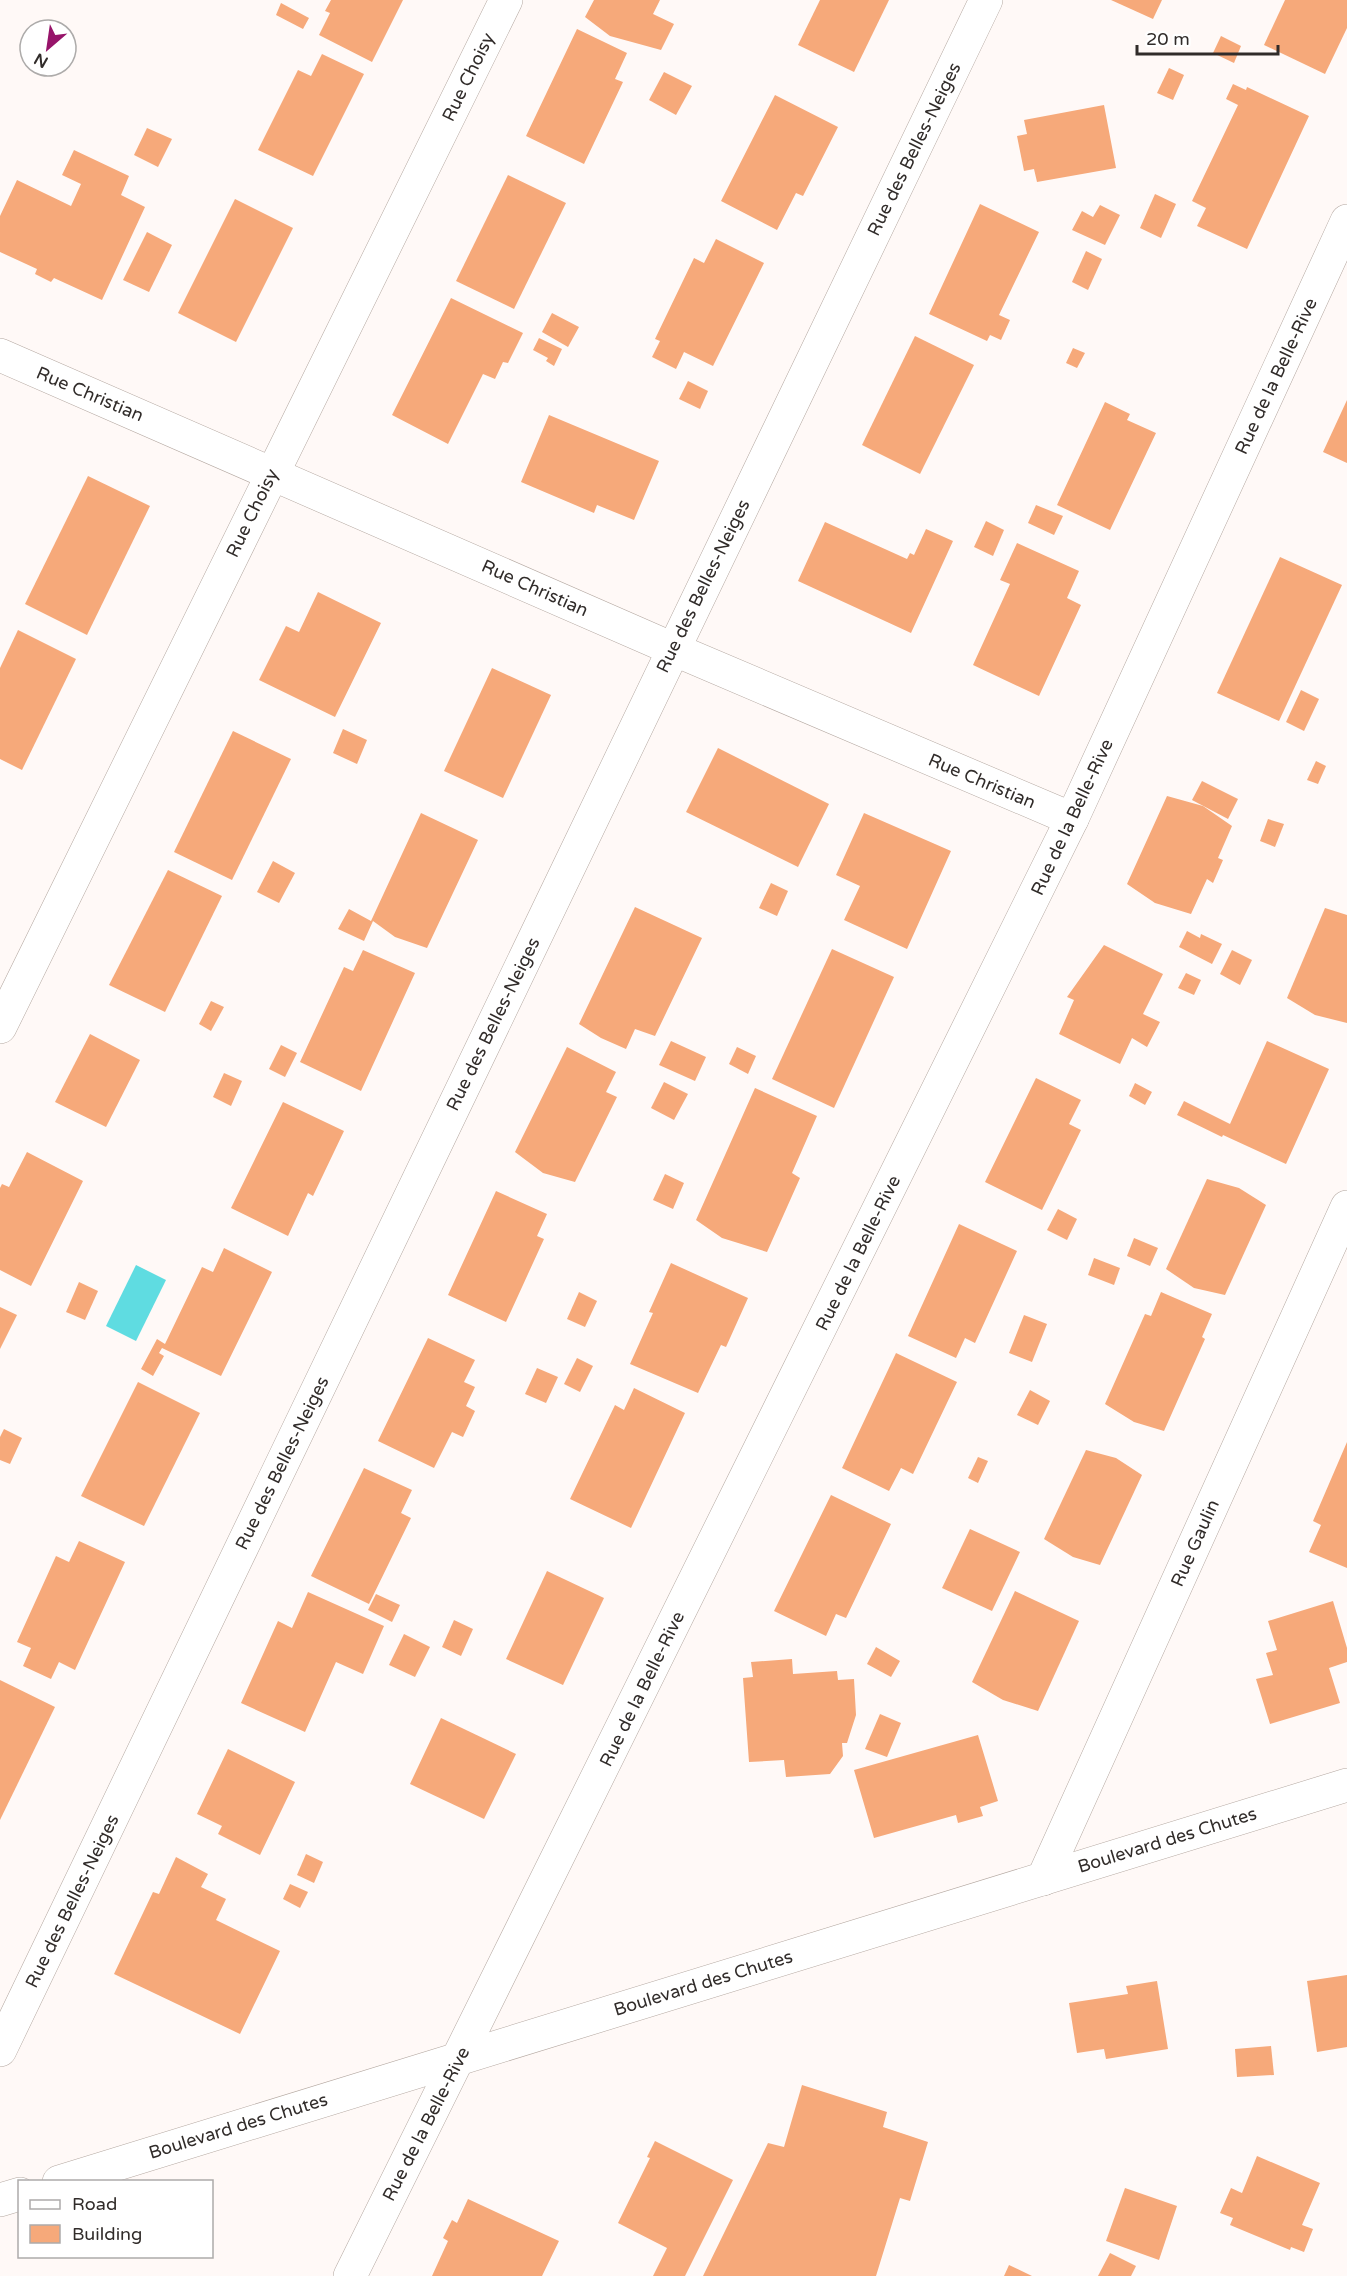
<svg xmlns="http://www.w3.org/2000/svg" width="1347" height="2276" viewBox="0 0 1347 2276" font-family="'Varela Round',sans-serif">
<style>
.water{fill:#5fdce1}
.building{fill:#f6a97a}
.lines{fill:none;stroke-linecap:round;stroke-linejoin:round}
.minor-casing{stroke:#b5a9a2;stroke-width:34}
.tertiary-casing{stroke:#b5a9a2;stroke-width:34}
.minor{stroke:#fff;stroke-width:33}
.tertiary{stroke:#fff;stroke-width:33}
.labels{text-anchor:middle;stroke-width:4.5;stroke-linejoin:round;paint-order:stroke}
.street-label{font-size:18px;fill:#312c2a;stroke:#fff}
</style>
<rect width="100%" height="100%" fill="#fff9f7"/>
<path class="water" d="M136,1265L166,1280L136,1341L106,1326Z"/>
<g class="building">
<path d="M331,0H403L372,62L319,35L330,13L325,11Z"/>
<path d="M594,0H660L653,14L674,24L661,50L610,36L585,17Z"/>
<path d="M820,0H889L854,72L798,45Z"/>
<path d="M1111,0H1162L1153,19Z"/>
<path d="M1285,0H1347V28L1325,74L1264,45Z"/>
<path d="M281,3L309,18L303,29L276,15Z"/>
<path d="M577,29L627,53L615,79L623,82L584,164L526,136Z"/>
<path d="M1221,36L1241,46L1234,63L1213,53Z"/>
<path d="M322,54L364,74L313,176L258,150L298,70L311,76Z"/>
<path d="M1169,68L1184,75L1173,100L1157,93Z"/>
<path d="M664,72L692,86L676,115L649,100Z"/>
<path d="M1233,84L1246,90L1247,87L1309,116L1247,249L1197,226L1206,208L1192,201L1238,105L1226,99Z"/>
<path d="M775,95L838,127L803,196L796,193L777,230L721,201Z"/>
<path d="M1104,105L1116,168L1037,182L1034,169L1024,171L1017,136L1027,134L1024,120Z"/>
<path d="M147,128L172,139L158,167L134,155Z"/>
<path d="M74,150L129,176L121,195L145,207L102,300L54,278L51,282L35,274L37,269L0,252V216L17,180L71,206L81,184L62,175Z"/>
<path d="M508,175L566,203L514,309L456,281Z"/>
<path d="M1155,194L1176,204L1161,238L1140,228Z"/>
<path d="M235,199L293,228L236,342L178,313Z"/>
<path d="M980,204L1039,232L999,315L1010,320L1001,340L990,335L987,341L929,314Z"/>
<path d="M1100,205L1120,215L1105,245L1072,230L1082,211L1093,217Z"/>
<path d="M147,232L172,245L149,292L123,280Z"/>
<path d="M716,239L764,263L713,366L684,352L676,369L652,357L660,341L655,339L694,258L704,263Z"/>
<path d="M1086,251L1102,259L1088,290L1072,282Z"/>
<path d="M451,298L523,333L508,363L503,362L495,379L483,374L448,444L392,415Z"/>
<path d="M552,313L579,327L568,347L542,332Z"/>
<path d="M915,336L974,365L920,474L862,445Z"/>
<path d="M539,338L562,349L554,366L546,361L548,358L533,350Z"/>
<path d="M1073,348L1085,353L1077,368L1066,363Z"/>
<path d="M688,381L708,391L700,409L679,399Z"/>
<path d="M1347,400V463L1323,452Z"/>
<path d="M1105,402L1130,414L1127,420L1156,433L1110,530L1057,505Z"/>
<path d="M549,415L659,461L634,520L597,505L594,513L521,482Z"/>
<path d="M88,476L150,506L87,635L25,604Z"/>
<path d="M1036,505L1063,516L1054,535L1028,523Z"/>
<path d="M986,521L1004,530L993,556L974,547Z"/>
<path d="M825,522L907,559L910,553L914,555L926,529L953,541L911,633L798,581Z"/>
<path d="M1017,543L1079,571L1067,598L1081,605L1039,696L973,665L1010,584L1000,580Z"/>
<path d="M1280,557L1342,585L1279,721L1217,693Z"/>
<path d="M318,592L381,623L335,717L259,680L286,626L299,632Z"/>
<path d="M18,630L76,659L22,770L0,759V668Z"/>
<path d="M492,668L551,695L503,798L444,771Z"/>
<path d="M1301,690L1319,699L1304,731L1286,722Z"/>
<path d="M343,729L367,740L357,764L333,753Z"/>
<path d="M233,731L291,759L232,880L174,852Z"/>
<path d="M718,748L829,804L798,867L686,812Z"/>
<path d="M1316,761L1326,766L1318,784L1307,780Z"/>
<path d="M1202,781L1238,799L1228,819L1192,800Z"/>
<path d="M1167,796L1203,806L1232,826L1218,858L1223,860L1213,883L1207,879L1191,914L1155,903L1127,884Z"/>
<path d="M421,813L478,840L427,948L395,937L373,921L364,941L338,929L349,909L371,921Z"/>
<path d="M864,813L951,851L907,949L844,920L860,886L836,875Z"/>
<path d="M1268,819L1284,824L1275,847L1260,841Z"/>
<path d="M273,861L295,873L279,903L257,892Z"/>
<path d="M168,870L222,896L165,1012L109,985Z"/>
<path d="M771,883L788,891L777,916L759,908Z"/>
<path d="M635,907L702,938L655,1036L635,1029L626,1049L601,1038L579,1024Z"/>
<path d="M1325,908L1347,915V1023L1315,1015L1287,998Z"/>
<path d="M1187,931L1200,938L1201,934L1222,944L1212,964L1179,947Z"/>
<path d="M1104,945L1163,974L1143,1014L1160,1022L1147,1047L1132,1038L1120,1064L1059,1034L1074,1000L1067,997Z"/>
<path d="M832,949L894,977L834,1108L772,1079Z"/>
<path d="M363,950L415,973L361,1091L300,1062L344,967L353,971Z"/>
<path d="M1232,950L1252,960L1240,985L1220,974Z"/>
<path d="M1186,973L1201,980L1194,995L1178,988Z"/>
<path d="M211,1001L224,1007L211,1031L199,1024Z"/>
<path d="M90,1034L140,1060L106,1127L55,1102Z"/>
<path d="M671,1041L706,1057L695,1081L659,1065Z"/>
<path d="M1267,1041L1329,1069L1286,1164L1223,1135L1222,1137L1177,1115L1184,1101L1230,1124Z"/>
<path d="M281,1045L297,1053L285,1077L269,1069Z"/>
<path d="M567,1047L616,1072L606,1092L617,1097L575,1182L543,1173L515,1152Z"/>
<path d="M737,1047L756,1056L748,1074L729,1064Z"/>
<path d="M224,1073L242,1081L231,1106L213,1097Z"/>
<path d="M1036,1078L1081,1100L1069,1124L1081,1130L1042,1210L985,1182Z"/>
<path d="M664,1082L688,1094L674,1120L651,1108Z"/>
<path d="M1135,1083L1152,1092L1145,1105L1129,1096Z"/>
<path d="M755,1088L817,1116L792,1173L800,1178L767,1252L722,1238L696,1220Z"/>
<path d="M283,1102L344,1131L313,1196L308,1193L288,1236L231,1208Z"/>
<path d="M27,1152L83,1181L31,1286L0,1270V1188L2,1184L9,1187Z"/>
<path d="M665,1174L684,1183L673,1209L653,1200Z"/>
<path d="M1207,1179L1239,1188L1266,1205L1225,1295L1194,1288L1166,1269Z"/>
<path d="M496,1191L547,1214L537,1236L544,1239L506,1322L448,1295Z"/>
<path d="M1058,1209L1077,1219L1067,1240L1047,1230Z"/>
<path d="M959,1224L1017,1251L975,1343L965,1338L956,1358L908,1336Z"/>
<path d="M1134,1238L1158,1248L1150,1266L1127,1256Z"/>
<path d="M224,1248L272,1272L221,1376L162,1348L159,1353L164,1356L153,1376L141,1369L157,1339L165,1344L202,1267L213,1272Z"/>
<path d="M1094,1258L1120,1268L1114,1285L1088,1275Z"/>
<path d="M671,1263L748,1298L726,1347L721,1345L698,1393L630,1364L653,1313L649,1312Z"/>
<path d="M79,1282L98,1291L85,1320L66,1312Z"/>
<path d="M579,1292L597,1301L585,1327L567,1319Z"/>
<path d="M1161,1292L1212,1314L1202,1337L1205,1339L1164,1431L1134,1422L1105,1404L1145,1314L1151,1316Z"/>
<path d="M0,1307L17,1315L0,1349Z"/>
<path d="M1024,1315L1047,1324L1032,1362L1009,1353Z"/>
<path d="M428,1338L475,1360L464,1382L475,1387L466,1406L475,1411L463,1437L452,1432L434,1468L378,1441Z"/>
<path d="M896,1353L957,1382L913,1474L901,1468L889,1491L842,1468Z"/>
<path d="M577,1358L593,1366L580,1392L564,1384Z"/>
<path d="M537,1368L558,1377L546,1403L525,1394Z"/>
<path d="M138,1382L200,1413L144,1526L81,1496Z"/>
<path d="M634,1388L685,1413L631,1528L570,1499L615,1405L624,1410Z"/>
<path d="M1030,1390L1050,1401L1038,1425L1017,1415Z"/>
<path d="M4,1429L22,1438L10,1464L0,1460V1437Z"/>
<path d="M1347,1442V1568L1309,1552L1321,1525L1313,1521Z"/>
<path d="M1086,1450L1116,1458L1142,1475L1100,1565L1073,1557L1044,1539Z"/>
<path d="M978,1457L988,1461L978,1483L968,1478Z"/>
<path d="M364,1468L412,1490L401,1513L411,1518L369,1604L311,1576Z"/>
<path d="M831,1495L891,1524L846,1618L836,1614L826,1636L774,1611Z"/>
<path d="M970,1529L1020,1552L992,1611L942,1588Z"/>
<path d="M79,1541L125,1562L75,1670L59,1662L51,1679L23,1666L31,1648L17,1642L56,1556L69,1562Z"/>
<path d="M547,1571L604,1598L563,1685L506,1659Z"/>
<path d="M1015,1591L1079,1621L1038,1711L1003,1700L972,1682Z"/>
<path d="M308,1592L384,1626L363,1674L336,1662L305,1732L241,1703L278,1621L292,1628Z"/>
<path d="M376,1594L400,1605L392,1622L368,1610Z"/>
<path d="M1333,1601L1347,1648V1662L1329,1668L1340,1703L1270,1724L1256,1679L1273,1675L1266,1653L1277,1650L1268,1621Z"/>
<path d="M454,1620L473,1629L461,1656L442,1647Z"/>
<path d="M404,1634L430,1647L415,1677L389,1665Z"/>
<path d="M876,1647L900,1661L891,1677L867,1664Z"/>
<path d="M792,1659L793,1674L837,1671L838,1680L854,1679L856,1715L847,1743H842L843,1756L830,1774L786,1777L784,1760L749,1762L743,1678L753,1677L751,1662Z"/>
<path d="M0,1680L55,1707L0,1820Z"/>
<path d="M880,1714L901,1723L887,1757L865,1749Z"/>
<path d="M441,1718L516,1754L484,1819L410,1784Z"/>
<path d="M978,1735L998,1801L980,1807L983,1816L958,1823L956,1815L874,1838L854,1770Z"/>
<path d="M228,1749L295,1782L260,1855L218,1834L222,1826L197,1814Z"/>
<path d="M306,1854L323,1862L314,1883L297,1875Z"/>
<path d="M176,1857L208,1874L201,1887L226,1899L216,1920L280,1951L240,2034L114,1974L153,1892L159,1894Z"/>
<path d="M290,1884L308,1892L300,1908L283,1899Z"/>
<path d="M1347,1975V2047L1317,2052L1307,1981Z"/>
<path d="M1157,1981L1168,2049L1106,2059L1104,2049L1077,2053L1069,2003L1128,1994L1126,1986Z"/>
<path d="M1271,2046L1274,2075L1237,2077L1235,2049Z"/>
<path d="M802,2085L887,2112L883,2127L928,2142L910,2201L900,2198L876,2276H703L768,2143L784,2147Z"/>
<path d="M655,2141L733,2180L685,2276H653L667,2248L618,2223L650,2158L647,2157Z"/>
<path d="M1257,2156L1320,2183L1302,2225L1313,2229L1304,2252L1291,2247L1290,2250L1230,2225L1233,2218L1220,2213L1231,2188L1242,2193Z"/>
<path d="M1125,2188L1177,2206L1159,2260L1106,2241Z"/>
<path d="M468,2199L559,2241L542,2276H432L448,2241L443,2238L452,2220L457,2223Z"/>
<path d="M1110,2253L1136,2266L1131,2276H1098Z"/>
<path d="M1009,2265L1032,2276H1004Z"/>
</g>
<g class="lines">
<g class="minor-casing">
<g id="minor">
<path d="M0,355L673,649L1072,819"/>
<path d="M0,1027L506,0"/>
<path d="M1043,1879L1347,1207"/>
<path d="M0,2050L986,0"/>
<path d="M350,2276L1072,819L1347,221"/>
</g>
</g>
<g class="tertiary-casing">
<g id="tertiary">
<path d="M59,2182L1347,1785"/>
<path d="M0,2200L20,2194"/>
</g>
</g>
<use href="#minor" class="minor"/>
<use href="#tertiary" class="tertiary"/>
</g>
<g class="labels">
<g class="street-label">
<text transform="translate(468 77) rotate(-64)" y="6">Rue Choisy</text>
<text transform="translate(914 149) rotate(-64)" y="6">Rue des Belles-Neiges</text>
<text transform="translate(1276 376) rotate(-65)" y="6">Rue de la Belle-Rive</text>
<text transform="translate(90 394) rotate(23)" y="6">Rue Christian</text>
<text transform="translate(252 513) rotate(-64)" y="6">Rue Choisy</text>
<text transform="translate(703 586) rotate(-64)" y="6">Rue des Belles-Neiges</text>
<text transform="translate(535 588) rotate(24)" y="6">Rue Christian</text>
<text transform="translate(982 781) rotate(23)" y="6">Rue Christian</text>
<text transform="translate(1072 817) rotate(-65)" y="6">Rue de la Belle-Rive</text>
<text transform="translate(493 1024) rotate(-64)" y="6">Rue des Belles-Neiges</text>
<text transform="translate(858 1253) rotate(-64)" y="6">Rue de la Belle-Rive</text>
<text transform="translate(282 1463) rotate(-64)" y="6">Rue des Belles-Neiges</text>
<text transform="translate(1195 1543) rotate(-66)" y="6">Rue Gaulin</text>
<text transform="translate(642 1689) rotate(-64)" y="6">Rue de la Belle-Rive</text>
<text transform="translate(1167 1840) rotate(-17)" y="6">Boulevard des Chutes</text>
<text transform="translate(72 1901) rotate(-64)" y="6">Rue des Belles-Neiges</text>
<text transform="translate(703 1983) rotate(-17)" y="6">Boulevard des Chutes</text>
<text transform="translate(426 2124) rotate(-63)" y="6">Rue de la Belle-Rive</text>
<text transform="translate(238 2126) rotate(-17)" y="6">Boulevard des Chutes</text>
</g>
</g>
<rect x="18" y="2180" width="195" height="78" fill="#ffffff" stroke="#adabaa" stroke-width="1.5"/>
<rect x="30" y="2200" width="30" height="9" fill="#ffffff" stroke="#adabaa" stroke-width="1.5"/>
<text x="72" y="2210" font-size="18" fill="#312c2a">Road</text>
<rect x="30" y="2225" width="30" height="18" fill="#f6a97a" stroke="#adabaa" stroke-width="1.5"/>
<text x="72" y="2240" font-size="18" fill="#312c2a">Building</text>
<g transform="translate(48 48) rotate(209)"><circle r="28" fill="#ffffff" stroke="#adabaa" stroke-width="1.5"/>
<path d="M0-4.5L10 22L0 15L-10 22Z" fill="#97146a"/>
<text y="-9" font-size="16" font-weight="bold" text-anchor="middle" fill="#312c2a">N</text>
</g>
<path d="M1137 45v9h141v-9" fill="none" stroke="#312c2a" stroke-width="3"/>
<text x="1146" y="45" font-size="18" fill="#312c2a" stroke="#ffffff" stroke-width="4.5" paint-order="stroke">20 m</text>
</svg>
